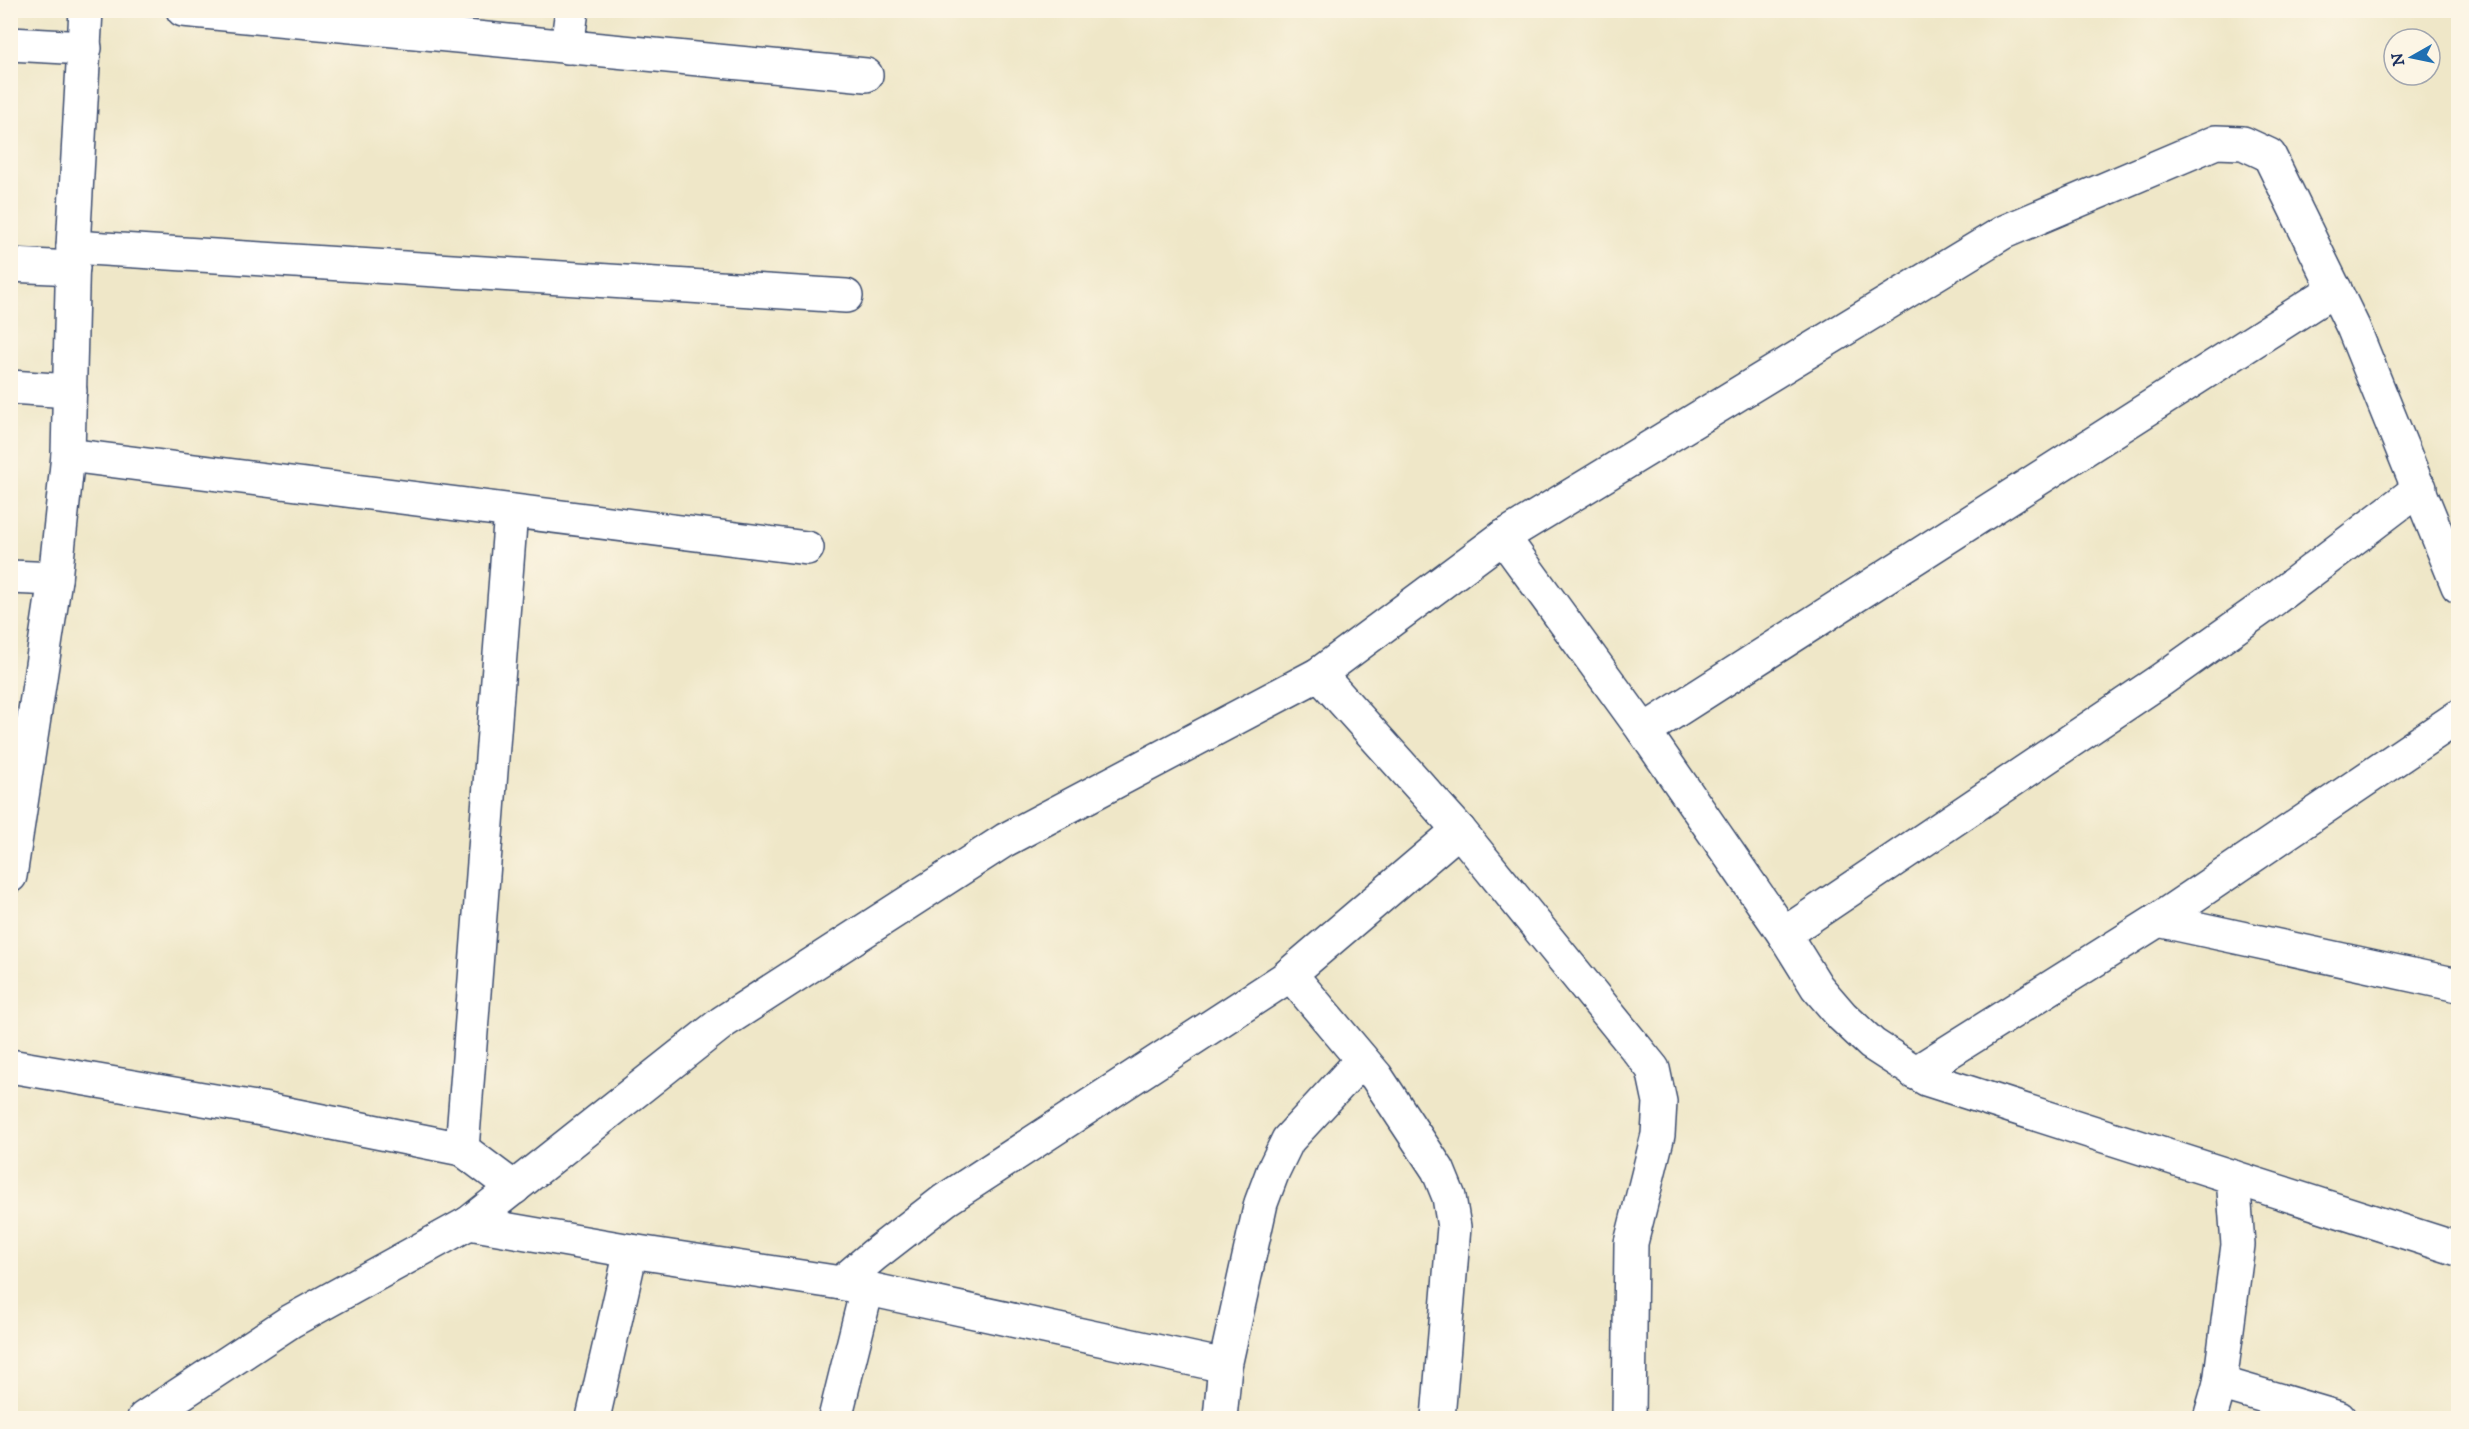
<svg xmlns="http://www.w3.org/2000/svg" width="2469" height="1429" viewBox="0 0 2469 1429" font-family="'IM FELL DW Pica',serif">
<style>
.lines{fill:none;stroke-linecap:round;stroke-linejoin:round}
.minor-casing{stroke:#3b4b6e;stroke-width:36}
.minor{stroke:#fff;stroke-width:33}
</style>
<rect width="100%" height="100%" fill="#fcf5e5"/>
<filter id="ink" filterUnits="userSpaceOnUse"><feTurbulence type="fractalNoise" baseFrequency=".0167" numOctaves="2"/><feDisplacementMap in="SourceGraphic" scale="12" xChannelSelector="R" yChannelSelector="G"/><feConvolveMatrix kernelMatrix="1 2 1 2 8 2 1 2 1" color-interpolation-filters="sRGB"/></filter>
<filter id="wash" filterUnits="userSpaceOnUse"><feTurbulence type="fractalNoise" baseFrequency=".008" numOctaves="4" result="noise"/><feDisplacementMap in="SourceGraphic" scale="24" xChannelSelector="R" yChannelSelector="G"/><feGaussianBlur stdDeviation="1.35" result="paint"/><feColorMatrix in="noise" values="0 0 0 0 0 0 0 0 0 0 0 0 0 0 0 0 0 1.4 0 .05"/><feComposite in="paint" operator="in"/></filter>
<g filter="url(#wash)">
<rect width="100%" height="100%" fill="#efe7c8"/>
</g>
<g filter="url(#ink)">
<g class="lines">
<g class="minor-casing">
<g id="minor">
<path d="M183,10L866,75"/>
<path d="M10,44L85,48"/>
<path d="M567,47L572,10"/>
<path d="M73,247L846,296"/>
<path d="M10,265L73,268"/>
<path d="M10,387L70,391"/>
<path d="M68,455L807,548"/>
<path d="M1503,537L1644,731L1784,934L1817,987L1842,1016L1872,1044L1926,1079L2458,1249"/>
<path d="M10,577L55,579"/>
<path d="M1319,674L1459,830L1653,1069L1660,1102L1658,1135L1631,1243L1629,1418"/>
<path d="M1644,731L2335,289"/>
<path d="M10,876L55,579L68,455L73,247L86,10"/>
<path d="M2158,920L2458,985"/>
<path d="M1784,934L2161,680L2265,606L2420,488"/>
<path d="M1290,974L1376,1076L1438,1170L1449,1197L1454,1227L1438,1418"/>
<path d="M10,1066L262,1109L462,1149L514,1188"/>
<path d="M1915,1073L2158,920L2458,717"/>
<path d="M462,1149L511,511"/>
<path d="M469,1223L631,1251L841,1283L1225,1366"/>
<path d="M841,1283L874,1255L945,1200L1284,979L1459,830"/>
<path d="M2220,1383L2339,1418"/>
<path d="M144,1418L291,1321L469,1223L723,1022L1005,840L1319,674L1503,537L2004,232L2216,142L2243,143L2269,155L2353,327L2458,586"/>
<path d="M593,1418L631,1251"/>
<path d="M835,1418L867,1289"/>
<path d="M1220,1418L1225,1366L1261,1203L1273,1171L1288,1140L1362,1060"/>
<path d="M2210,1418L2220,1383L2238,1245L2233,1177"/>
</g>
</g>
<use href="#minor" class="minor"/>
</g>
</g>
<rect width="2469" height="1429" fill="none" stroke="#fcf5e5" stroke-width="36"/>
<g transform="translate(2412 57) rotate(261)"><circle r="28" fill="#fcf5e5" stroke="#a2a6af" stroke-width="1.5"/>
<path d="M0-4.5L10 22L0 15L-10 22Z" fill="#1f6fb2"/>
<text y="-9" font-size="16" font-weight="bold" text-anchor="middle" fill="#1b2f5e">N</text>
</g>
</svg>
